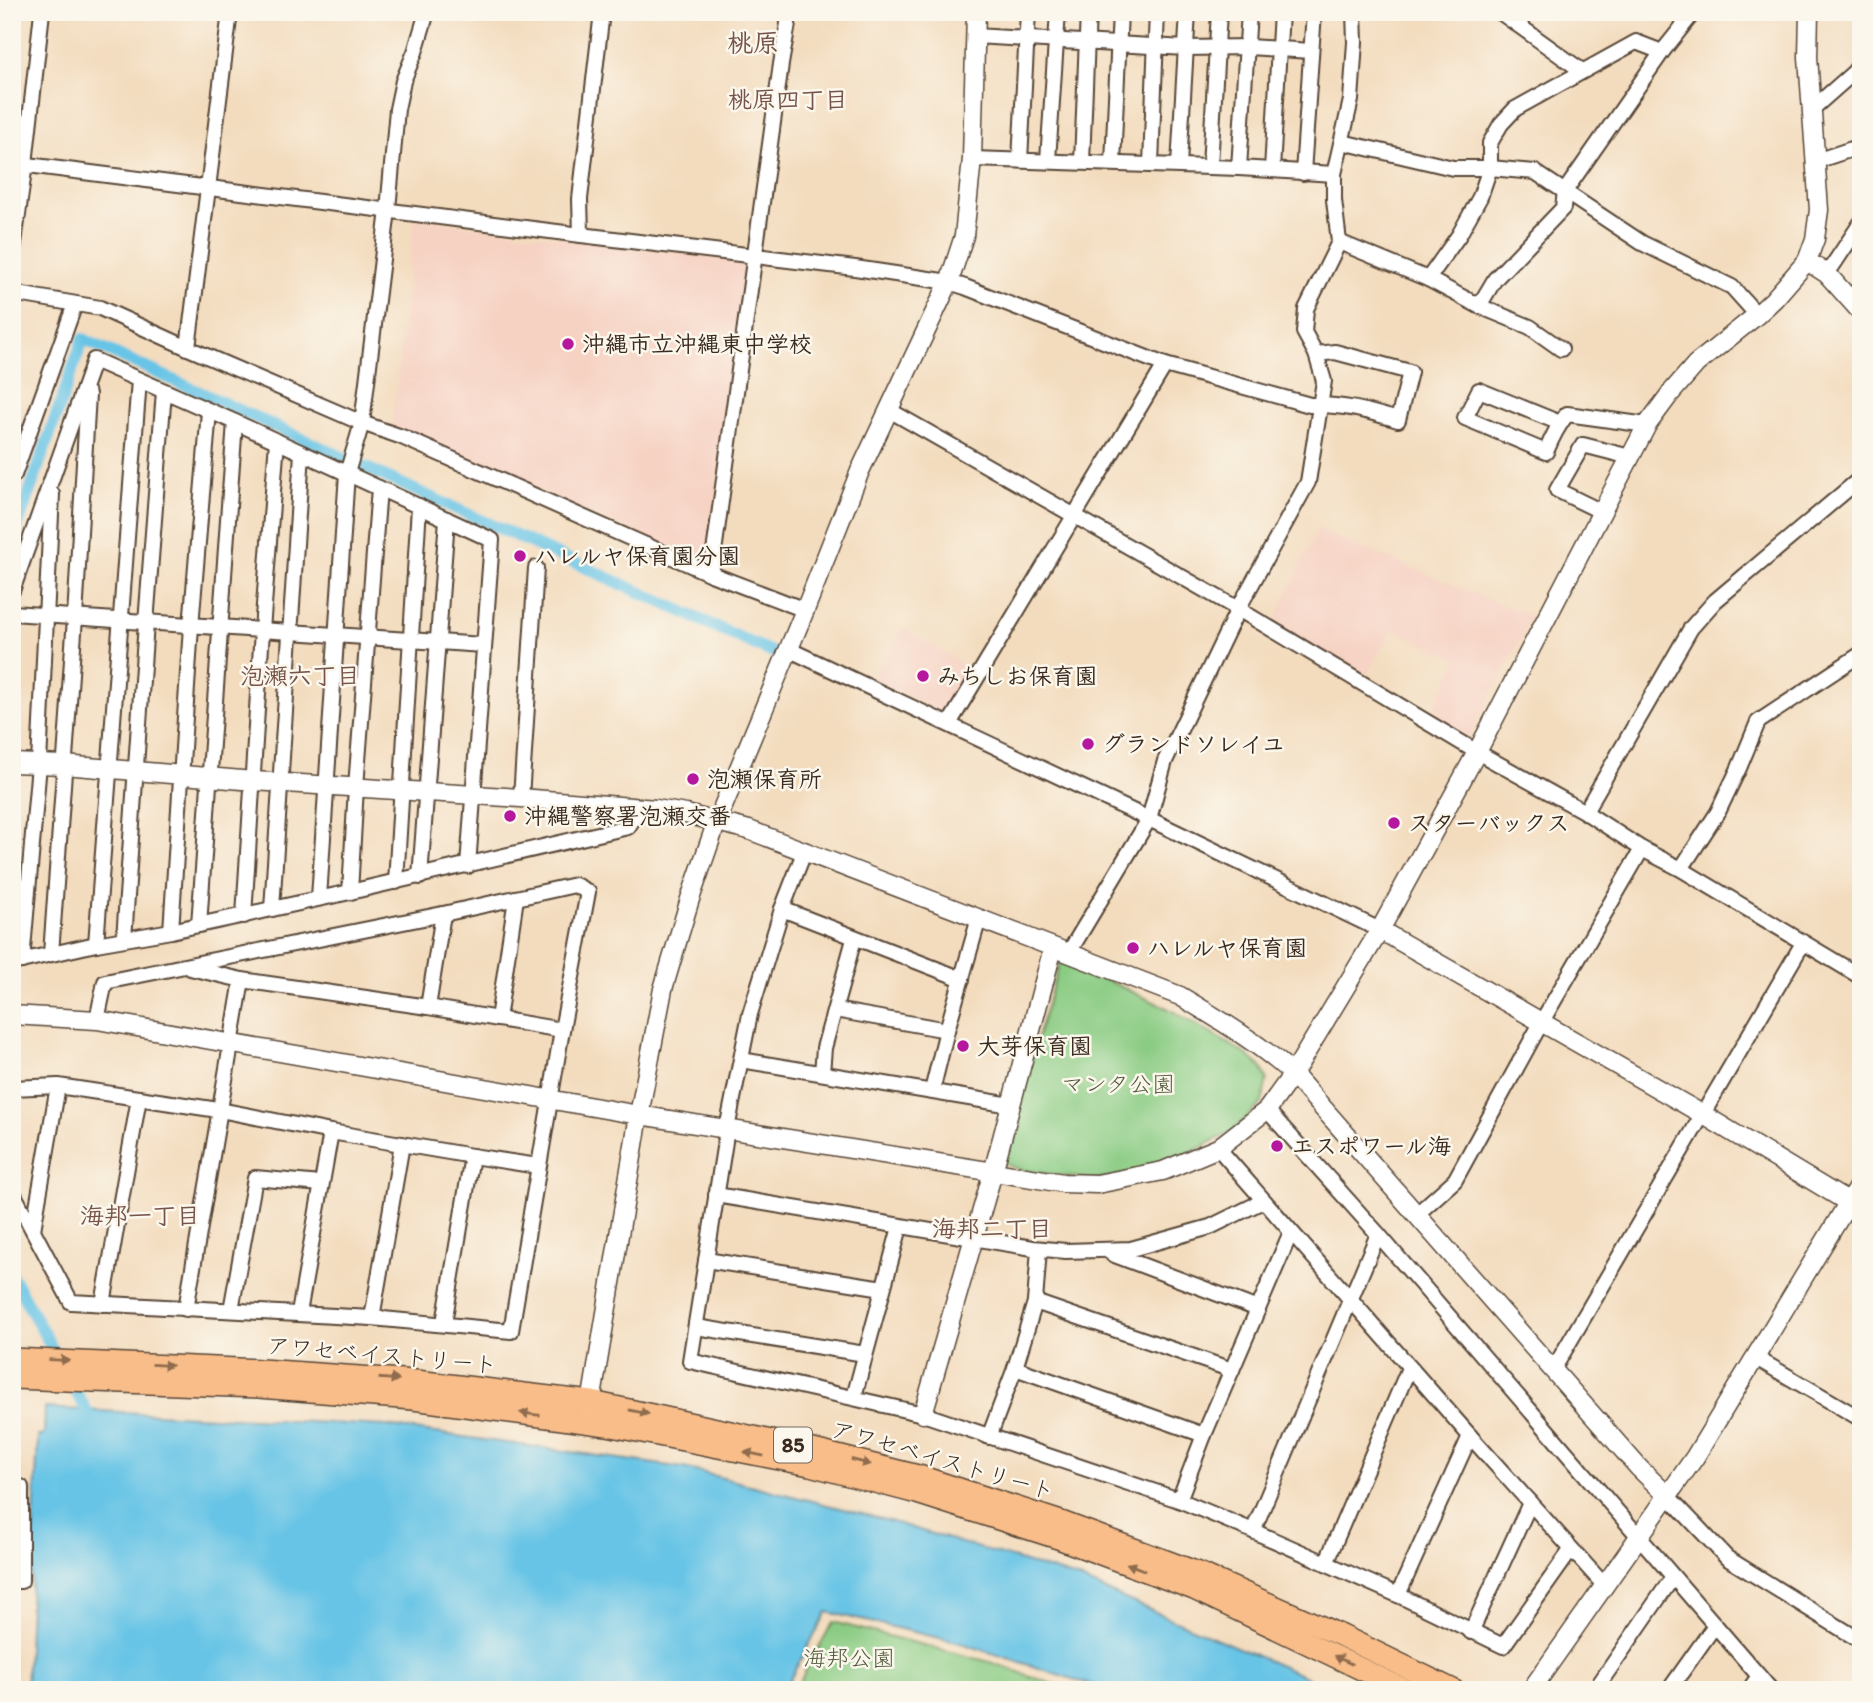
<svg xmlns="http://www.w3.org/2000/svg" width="1873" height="1702" viewBox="0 0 1873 1702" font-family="Itim,'Klee One',sans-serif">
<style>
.built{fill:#f6d2c3}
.green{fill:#8bcc84;stroke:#637b51;stroke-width:2}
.water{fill:#68c4e6;stroke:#527782;stroke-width:2}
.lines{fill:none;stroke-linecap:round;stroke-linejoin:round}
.canal{stroke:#68c4e6;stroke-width:12}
.minor-casing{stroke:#574536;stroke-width:18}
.tertiary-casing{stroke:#574536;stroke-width:21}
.primary-casing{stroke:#574536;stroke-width:24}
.minor{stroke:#fff;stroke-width:14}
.tertiary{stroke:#fff;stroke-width:18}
.primary{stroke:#f8bd89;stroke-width:21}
.oneway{fill:#906c4e}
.poi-dot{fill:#b5179e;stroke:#fbf7ec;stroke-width:2.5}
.labels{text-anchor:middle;stroke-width:5;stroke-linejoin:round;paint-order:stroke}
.shield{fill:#fbf7ec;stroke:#75685c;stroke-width:2}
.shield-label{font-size:21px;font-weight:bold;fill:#3b2a1e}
.poi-label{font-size:23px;font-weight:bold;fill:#3b2a1e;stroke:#fbf7ec;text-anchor:start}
.park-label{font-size:23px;fill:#535b3d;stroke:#fbf7ec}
.street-label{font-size:23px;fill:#3b2a1e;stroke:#fbf7ec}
.neighbourhood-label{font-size:24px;font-weight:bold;fill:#77544a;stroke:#fbf7ec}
.quarter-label{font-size:26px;font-weight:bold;fill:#77544a;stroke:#fbf7ec}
</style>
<rect width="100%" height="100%" fill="#fbf7ec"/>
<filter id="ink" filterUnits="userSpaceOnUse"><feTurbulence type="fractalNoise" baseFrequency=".0143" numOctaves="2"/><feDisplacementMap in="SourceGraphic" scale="14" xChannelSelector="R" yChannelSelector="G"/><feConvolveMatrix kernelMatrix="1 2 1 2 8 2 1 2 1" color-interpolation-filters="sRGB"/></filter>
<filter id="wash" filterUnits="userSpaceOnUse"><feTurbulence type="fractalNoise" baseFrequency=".00686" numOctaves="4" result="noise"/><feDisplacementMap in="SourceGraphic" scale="28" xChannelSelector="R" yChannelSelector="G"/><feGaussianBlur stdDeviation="1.57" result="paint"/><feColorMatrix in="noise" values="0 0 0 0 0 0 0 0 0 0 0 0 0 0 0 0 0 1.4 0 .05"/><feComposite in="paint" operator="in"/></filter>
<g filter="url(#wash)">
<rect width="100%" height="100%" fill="#f3dcbe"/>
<g class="built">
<path d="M414,219L747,261L706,564L392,426Z"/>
<path d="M1317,529L1533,617L1469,738L1430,715L1458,660L1392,630L1365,678L1273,625Z"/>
<path d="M903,628L974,671L947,715L872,680Z"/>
</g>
<g class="green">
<path d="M1061,959L1167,1008L1246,1054L1261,1067L1267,1079L1262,1103L1231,1132L1163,1167L1096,1180L1024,1171L999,1162Z"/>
<path d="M833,1622L990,1662L1070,1690H795Z"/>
</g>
<path class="water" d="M45,1408L386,1426L684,1468L886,1520L1074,1577L1336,1690H1107L961,1643L827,1612L784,1690H26L38,1436L44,1435Z"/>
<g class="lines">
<g class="canal">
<path d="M12,542L83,339L771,652"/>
<path d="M12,1276L90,1417"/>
</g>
</g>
</g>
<g filter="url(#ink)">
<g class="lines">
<g class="minor-casing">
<g id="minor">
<path d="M1500,12L1582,71"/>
<path d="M975,36L1186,48L1248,47L1311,51"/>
<path d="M1811,110L1853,73L1861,63"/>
<path d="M1342,142L1453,168H1490L1535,172L1642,243L1732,287L1757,315"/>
<path d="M972,159L1239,168L1334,174"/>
<path d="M1020,160L1028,12"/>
<path d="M1048,160L1058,12"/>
<path d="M1816,161L1861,146"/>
<path d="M1082,162L1088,12"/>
<path d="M12,163L581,235L855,268L949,282L965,287L1165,365L1310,405C1343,404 1367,411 1398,420L1410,372L1335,352L1316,354"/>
<path d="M1113,163L1120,12"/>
<path d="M1151,164L1157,12"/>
<path d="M1179,165L1188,12"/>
<path d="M1210,166L1219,12"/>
<path d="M1239,168L1249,12"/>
<path d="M1272,170L1281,12"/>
<path d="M1303,173L1314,12"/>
<path d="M581,235L580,199L602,12"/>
<path d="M1339,242L1428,279L1479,306L1530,327L1561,349"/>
<path d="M12,257L25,164L42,12"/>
<path d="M1827,274L1861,223"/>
<path d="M1428,279L1459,235L1480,197L1490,168V143L1501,124L1515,109L1636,42L1662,52"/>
<path d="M12,293L100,308L188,348L362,423L402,437L711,574L805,610"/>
<path d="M1847,297L1861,289"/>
<path d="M1479,306L1495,279L1563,208L1565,191L1662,52L1694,12"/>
<path d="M188,348L230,12"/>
<path d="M889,410L1238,609L1477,752L1585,812L1642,849L1681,869L1861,977"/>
<path d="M1560,423L1479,390L1465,418L1546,452C1552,437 1557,427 1567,414L1647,425"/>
<path d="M12,476L14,475L75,304"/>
<path d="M1602,512L1557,490L1583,445L1630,457"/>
<path d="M711,574L781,64L790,12"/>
<path d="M12,591L94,360L235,422L492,540L468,866"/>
<path d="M12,613L483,645"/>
<path d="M788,649L1149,819L1380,930"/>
<path d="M949,724L1165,365"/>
<path d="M521,798L536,568"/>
<path d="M1585,812L1691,628L1715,601L1861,478"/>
<path d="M805,850L782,909L750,1014L727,1129L690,1361L923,1414L1179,1500L1253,1531L1398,1595L1503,1646L1571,1550"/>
<path d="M1681,869L1718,812L1739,768L1758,722L1861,654"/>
<path d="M420,877L447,519"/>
<path d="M396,882L419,506"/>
<path d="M350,892L356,787L379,488"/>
<path d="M319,898L347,473L362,423L388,210L397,109L403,81L415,52L427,12"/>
<path d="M272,909L302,453"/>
<path d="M782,909L962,979"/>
<path d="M244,916L262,630L277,441"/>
<path d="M199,925L235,422"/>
<path d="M171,931L191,626L209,411"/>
<path d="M124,939L146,623L164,391"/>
<path d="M96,944L139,380"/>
<path d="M51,954L75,618L88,394"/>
<path d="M1068,954L1149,819L1165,761L1238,609L1308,482L1324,381L1316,354L1304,332L1306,309L1339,242L1334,200V174L1351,100L1355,42L1354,12"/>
<path d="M22,961L39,764L52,494"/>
<path d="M12,963L96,944L171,931L350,892L628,827L640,808"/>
<path d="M190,968L242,980L428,1007L562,1030"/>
<path d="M428,1007L443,914"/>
<path d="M835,1010L947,1030"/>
<path d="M498,1019L516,898"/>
<path d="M741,1060L1011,1105"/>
<path d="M822,1073L824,1048L854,939"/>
<path d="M12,1088L58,1086L225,1111L331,1132L472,1156L538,1166"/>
<path d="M932,1091L947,1030L979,918"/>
<path d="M1267,1110L1378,1234L1771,1690"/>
<path d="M1218,1148L1470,1436L1604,1585"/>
<path d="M12,1191L71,1302L372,1318L511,1331L562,1030L588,892L575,885L443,914L105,982L97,1020"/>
<path d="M716,1195L1033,1248L1066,1251L1131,1249L1210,1227L1263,1201"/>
<path d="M1417,1214L1455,1180L1541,1023L1642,849"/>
<path d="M33,1230L58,1086"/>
<path d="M1112,1254L1258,1309"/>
<path d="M706,1260L883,1288"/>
<path d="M1035,1302L1232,1370"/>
<path d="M103,1304L139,1098"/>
<path d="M186,1309L242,980"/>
<path d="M231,1310L255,1178L321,1184"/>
<path d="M299,1313L331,1132"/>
<path d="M372,1318L402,1144"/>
<path d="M444,1323L472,1156"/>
<path d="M696,1327L865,1354"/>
<path d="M1756,1358L1861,1419"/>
<path d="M1015,1368L1204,1435"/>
<path d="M1553,1370L1803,943"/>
<path d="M854,1397L900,1227"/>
<path d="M989,1437L1015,1368L1035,1302L1039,1249"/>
<path d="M12,1487H21V1581H12"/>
<path d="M1668,1496L1727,1558L1861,1641"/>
<path d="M1179,1500L1204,1435L1291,1232"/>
<path d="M1253,1531L1378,1234"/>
<path d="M1326,1563L1409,1368"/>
<path d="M1398,1595L1470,1436"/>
<path d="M1471,1632L1530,1503"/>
<path d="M1595,1690L1673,1577"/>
<path d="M1669,1690L1715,1625"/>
<path d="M1749,1690L1759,1676"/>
</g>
</g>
<g class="tertiary-casing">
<g id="tertiary">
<path d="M1807,261L1827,274L1861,312"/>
<path d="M12,763L64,765L254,781L521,798L656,809L686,814L749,830L1180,996C1220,1020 1259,1043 1293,1074L1639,1468L1668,1496"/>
<path d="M1380,930L1702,1114L1861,1210"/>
<path d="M12,1015L97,1020L639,1115L1063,1183L1097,1184L1163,1171L1218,1148L1267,1110L1293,1074L1380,930L1477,752L1647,425L1670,394L1696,364L1757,315L1774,299L1807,261L1815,239L1819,210L1808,57L1809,12"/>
<path d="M923,1414L993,1172L1053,948"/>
<path d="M589,1415L639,1115L663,989L690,899L717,821L805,610L860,471L949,282L964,236L972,159L976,12"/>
<path d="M1531,1690L1695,1457L1861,1182"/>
</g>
</g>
<g class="primary-casing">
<g id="primary">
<path d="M12,1359L261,1370L416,1381L592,1402L813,1450L922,1477L1064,1523L1201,1574L1342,1636L1453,1690"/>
<path d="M12,1378L259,1387L413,1399L607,1425L810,1465L917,1493L1058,1538L1194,1589L1405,1690"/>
</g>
</g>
<use href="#minor" class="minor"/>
<use href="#tertiary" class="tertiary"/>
<use href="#primary" class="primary"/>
</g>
<defs><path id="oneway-solid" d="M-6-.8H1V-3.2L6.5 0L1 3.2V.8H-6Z" transform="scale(1.75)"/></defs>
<g class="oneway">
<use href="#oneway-solid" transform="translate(59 1360) rotate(2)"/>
<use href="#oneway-solid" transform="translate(162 1365) rotate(3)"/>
<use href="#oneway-solid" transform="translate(389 1379) rotate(4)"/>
<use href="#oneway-solid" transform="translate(639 1412) rotate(12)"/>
<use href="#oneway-solid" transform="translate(530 1414) rotate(-173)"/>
<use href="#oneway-solid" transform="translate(754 1454) rotate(-169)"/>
<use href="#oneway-solid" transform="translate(861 1462) rotate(14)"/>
<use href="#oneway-solid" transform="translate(1136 1567) rotate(-159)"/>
<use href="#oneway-solid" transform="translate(1343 1660) rotate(-154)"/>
</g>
</g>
<g class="poi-dot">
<circle cx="568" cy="344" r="7"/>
<circle cx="520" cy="556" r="7"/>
<circle cx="923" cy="676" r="7"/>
<circle cx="1088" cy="744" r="7"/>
<circle cx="693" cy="779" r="7"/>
<circle cx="510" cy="816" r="7"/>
<circle cx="1394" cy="823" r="7"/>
<circle cx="1133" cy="948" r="7"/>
<circle cx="963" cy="1046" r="7"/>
<circle cx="1277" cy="1146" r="7"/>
</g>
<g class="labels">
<rect class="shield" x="774" y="1427.5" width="38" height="35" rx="5"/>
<g class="shield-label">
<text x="793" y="1452">85</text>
</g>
<g class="poi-label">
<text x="582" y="352">沖縄市立沖縄東中学校</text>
<text x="534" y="564">ハレルヤ保育園分園</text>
<text x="937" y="684">みちしお保育園</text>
<text x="1102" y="752">グランドソレイユ</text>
<text x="707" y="787">泡瀬保育所</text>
<text x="524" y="824">沖縄警察署泡瀬交番</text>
<text x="1408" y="831">スターバックス</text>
<text x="1147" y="956">ハレルヤ保育園</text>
<text x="977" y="1054">大芽保育園</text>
<text x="1291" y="1154">エスポワール海</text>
</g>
<g class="park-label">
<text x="1118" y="1092">マンタ公園</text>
<text x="849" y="1666">海邦公園</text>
</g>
<g class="street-label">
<text transform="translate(382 1355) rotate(5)" y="8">アワセベイストリート</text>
<text transform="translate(943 1460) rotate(16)" y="8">アワセベイストリート</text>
</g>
<g class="neighbourhood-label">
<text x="788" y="108">桃原四丁目</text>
<text x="300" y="684">泡瀬六丁目</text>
<text x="140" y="1224">海邦一丁目</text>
<text x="992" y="1237">海邦二丁目</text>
</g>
<g class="quarter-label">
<text x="753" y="52">桃原</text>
</g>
</g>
<rect width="1873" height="1702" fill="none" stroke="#fbf7ec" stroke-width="42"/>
</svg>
